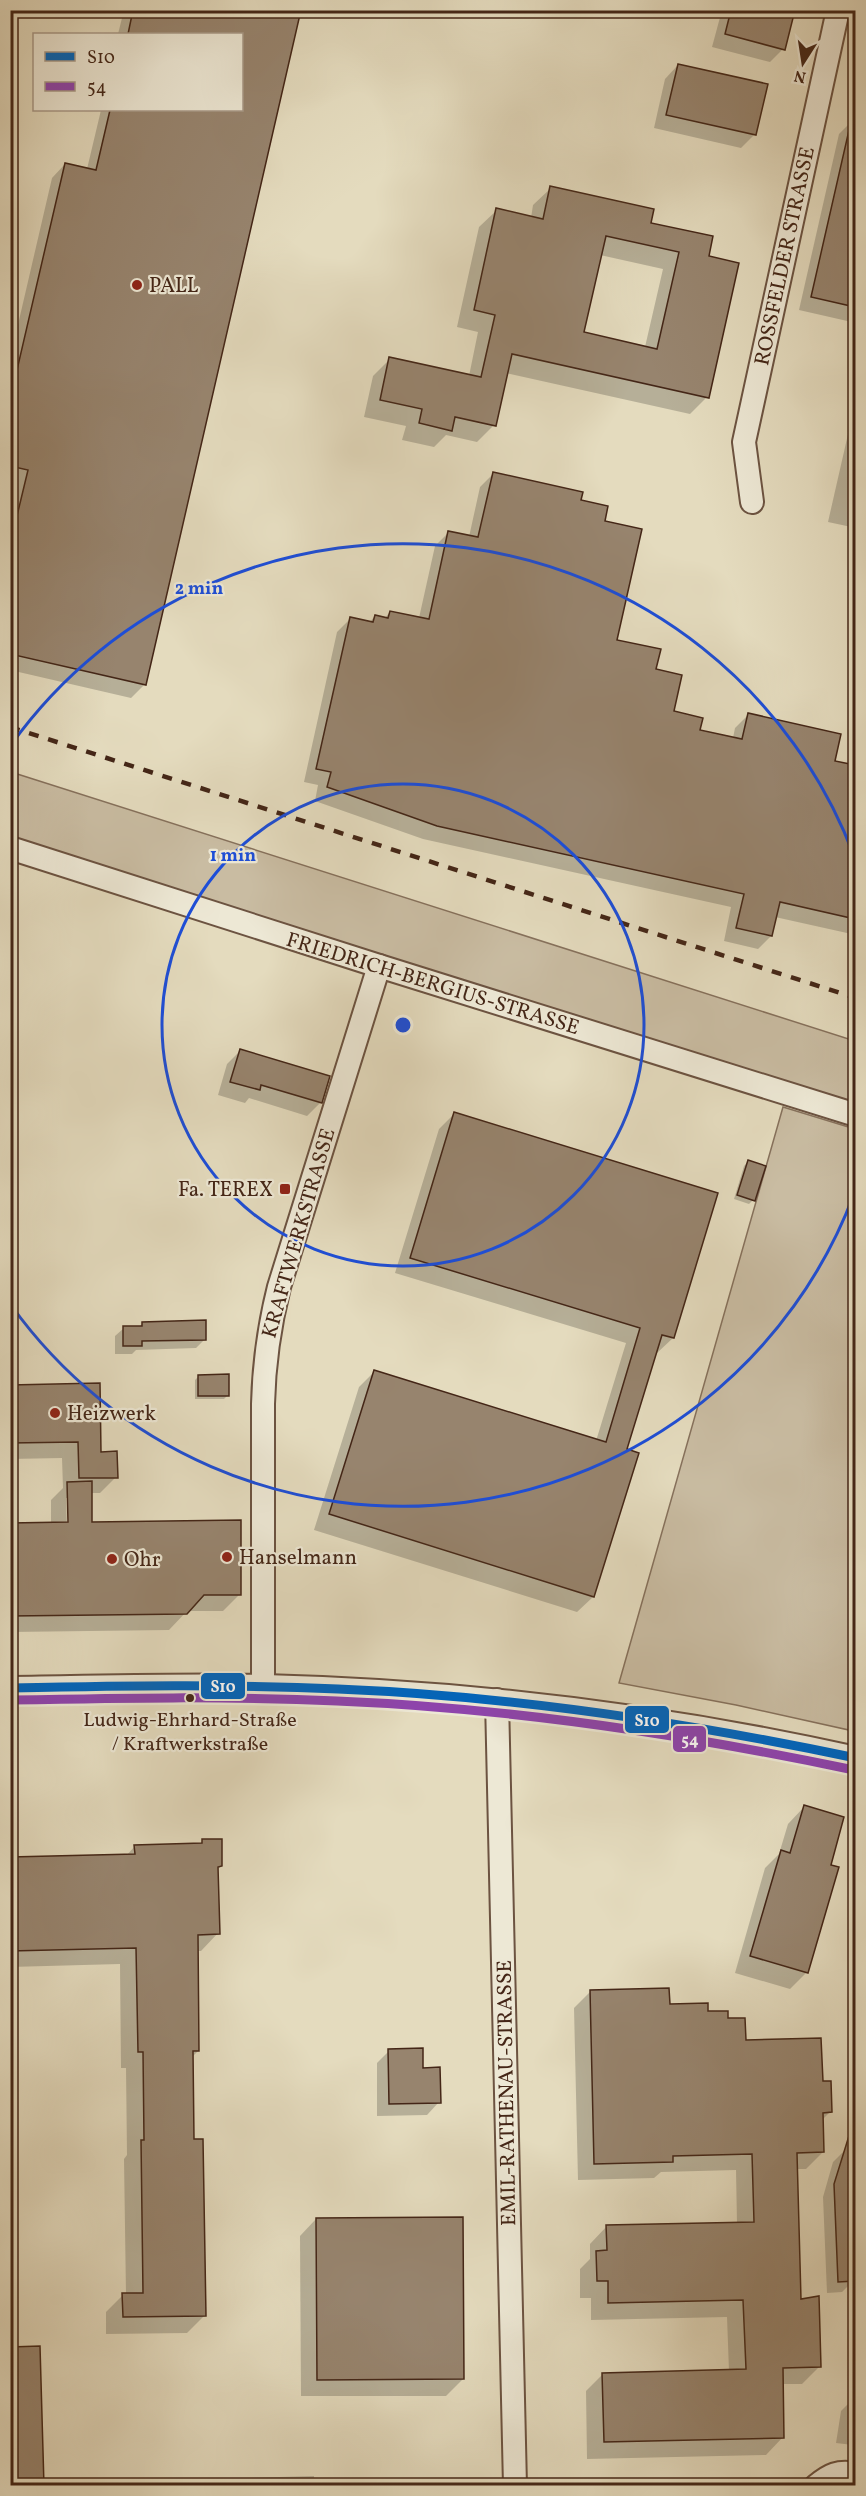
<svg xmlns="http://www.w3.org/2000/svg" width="866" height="2496" viewBox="0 0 866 2496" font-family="Vollkorn,serif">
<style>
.green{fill:#c9bca2;stroke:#86715c;stroke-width:1.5}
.shadow{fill:#0003;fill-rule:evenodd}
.building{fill:#97846e;stroke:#442617;stroke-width:1.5;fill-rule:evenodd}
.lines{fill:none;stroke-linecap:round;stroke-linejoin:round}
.minor-casing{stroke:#6c5341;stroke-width:26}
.minor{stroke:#ede8d5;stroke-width:22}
.rail{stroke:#442617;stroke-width:4.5;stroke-dasharray:10 10;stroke-linecap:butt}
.bus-1-casing{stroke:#ede8d5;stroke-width:14}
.bus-2-casing{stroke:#ede8d5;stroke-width:14}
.bus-1{stroke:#0065bd;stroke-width:9}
.bus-2{stroke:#8e44ad;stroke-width:9}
.ring{fill:none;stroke:#1d4ed8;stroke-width:3}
.poi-dot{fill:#8f2418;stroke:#ede8d5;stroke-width:2}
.bus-dot{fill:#442617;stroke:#ede8d5;stroke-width:2}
.labels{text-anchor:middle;stroke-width:4.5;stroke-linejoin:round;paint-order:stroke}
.bus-label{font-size:20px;fill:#442617;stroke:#ede8d5}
.street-label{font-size:21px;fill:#442617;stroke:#ede8d5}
.poi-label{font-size:21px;fill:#442617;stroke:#ede8d5;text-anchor:start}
.centre{fill:#1d4ed8;stroke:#ede8d5;stroke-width:3}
.ring-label{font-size:18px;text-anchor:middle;font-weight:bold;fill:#1d4ed8;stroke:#ede8d5;stroke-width:4.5;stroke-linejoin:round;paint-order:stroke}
.line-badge{stroke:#ede8d5;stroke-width:2}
.badge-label{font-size:16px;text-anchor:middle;font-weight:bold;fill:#fff}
</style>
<rect width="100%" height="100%" fill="#e4dbbe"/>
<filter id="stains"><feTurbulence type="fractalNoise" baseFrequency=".00333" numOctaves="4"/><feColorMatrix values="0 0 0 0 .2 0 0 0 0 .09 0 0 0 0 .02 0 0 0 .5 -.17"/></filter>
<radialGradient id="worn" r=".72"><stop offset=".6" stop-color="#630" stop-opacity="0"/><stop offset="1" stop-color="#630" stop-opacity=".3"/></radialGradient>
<g class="green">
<path d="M11,772L855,1041V1105L11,837Z"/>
<path d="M783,1107L855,1129L856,1710L849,1730L736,1705L619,1683Z"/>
</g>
<g class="shadow">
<path d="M124,10H299L144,685L131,698L10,670V504L15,483L10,482V359L52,178L65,164L87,169L101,110H242V34H118Z"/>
<path d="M722,10H792L783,49L770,62L712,47Z"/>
<path d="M678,65L754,135L741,148L654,128L665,79Z"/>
<path d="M852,121H856V323L799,310L839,134Z"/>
<path d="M551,188L649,224L707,258V397L690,414L506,373L494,425L477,442L446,435L434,447L402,440L406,426L364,417L373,376L390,359L469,376L478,332L457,327L479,227L497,210L531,218L533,205ZM600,255L663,269L645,347L583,333Z"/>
<path d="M856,399V528L828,522Z"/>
<path d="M493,474L579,501L603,522L615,641L654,670L672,713L698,731L733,738L735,728L749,714L833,762L856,767V935L775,917L771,936L758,949L724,941L731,907L423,839L315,801L318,785L304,782L337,632L350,619L369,623L375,616L385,618L390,612L419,618L435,546L449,532L469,537L480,487Z"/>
<path d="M240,1051L321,1102L307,1116L249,1098L245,1103L218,1095L227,1064Z"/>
<path d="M454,1114L673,1338L657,1353L655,1352L626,1450L593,1597L577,1612L314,1530L359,1387L374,1372L596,1441L626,1343L395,1273L439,1129Z"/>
<path d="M748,1162L753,1200L749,1204L734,1199L744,1166Z"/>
<path d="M142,1324L205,1339L196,1348L136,1350L132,1354H115V1336L124,1328L139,1327Z"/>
<path d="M199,1376L228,1395L224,1399H195V1380Z"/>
<path d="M10,1386L99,1453L116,1477L100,1493H91V1524L240,1594L223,1611H187L169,1630L10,1632V1525L51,1524V1500L63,1488L62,1458L10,1459ZM66,1498H69V1530H67Z"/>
<path d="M10,1459L14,1467L10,1477Z"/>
<path d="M804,1807L829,1866L807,1972L790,1989L735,1973L765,1868L779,1854L788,1824Z"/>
<path d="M203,1841L221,1866L217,1870L218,1933L201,1951H197L198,2051L192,2057L193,2141L204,2316L187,2333L106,2334V2312L123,2295H126L124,2159L127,2155L126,2068H121L120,1964L10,1967V1858L126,1856L135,1846L199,1844Z"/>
<path d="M591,1991L707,2013L726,2020L744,2041L821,2083L830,2112L822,2120L823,2152L806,2169H796L799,2301L819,2367L802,2384H782L783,2437L766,2455L587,2459L586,2391L603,2374L729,2371L727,2317L591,2320V2298H580V2269L590,2259V2244L607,2226L737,2224L736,2170L661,2172L654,2178L578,2180L574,2008Z"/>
<path d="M389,2051L422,2069L439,2102L427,2115L377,2116V2063Z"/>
<path d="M845,2150L856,2153V2245L852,2251L853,2281L842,2292L827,2293L823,2197L833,2162Z"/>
<path d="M316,2219L463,2379L446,2396H301L300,2236Z"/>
<path d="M850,2402L856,2403V2442L853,2445L836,2443L841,2411Z"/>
<path d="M314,2476V2486H170L175,2480Z"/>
</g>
<g class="building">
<path d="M133,10H301L146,685L10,654V545L28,470L10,466V400L65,163L96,170L110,110H242V34H128Z"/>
<path d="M731,10H795L785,50L725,34Z"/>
<path d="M678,64L768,84L756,135L666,115Z"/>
<path d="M849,130L855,131V307L811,297Z"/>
<path d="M550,186L654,209L651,223L713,236L709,256L739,263L709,398L512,354L496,426L455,417L452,431L419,423L422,409L380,400L389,357L481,377L495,315L474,310L496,208L543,219ZM606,236L679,252L657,349L584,332Z"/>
<path d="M493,472L583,492L581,500L608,506L605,521L642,529L617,640L661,649L656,669L682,675L674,711L703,718L700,730L742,739L748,713L841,734L835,761L855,765V919L780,902L772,936L736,928L744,894L437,826L327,787L331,772L316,769L350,617L373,622L375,615L388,618L390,611L429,619L448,531L478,537Z"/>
<path d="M240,1049L330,1076L322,1103L261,1085L260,1090L230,1082Z"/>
<path d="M454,1112L718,1193L674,1338L662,1335L627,1449L639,1453L594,1597L329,1514L374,1370L606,1442L640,1328L410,1258Z"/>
<path d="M748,1160L766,1166L755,1201L737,1195Z"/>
<path d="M206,1320V1340L142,1341V1346H123V1326H142V1322Z"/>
<path d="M229,1374V1396H198V1375Z"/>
<path d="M100,1383L101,1452L117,1451L118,1478H79L78,1442L10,1443V1385Z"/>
<path d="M92,1481V1522L241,1520V1595H204L187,1614L10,1616V1523L68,1522L67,1482Z"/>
<path d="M804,1805L844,1817L831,1865L839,1867L808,1973L750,1956L781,1850L790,1853Z"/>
<path d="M202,1839H222V1866L218,1867L220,1934L198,1935L199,2051H193L194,2139H203L206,2316L123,2317L122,2293H143L141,2140H144L143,2052H138L136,1948L10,1951V1857L135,1854L134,1845L202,1843Z"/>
<path d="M669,1988L670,2004L708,2003V2011H728V2018H745L746,2040L821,2038L823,2081H831L832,2112L823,2113L824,2152L797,2153L801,2299L819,2296L821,2367L783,2368L784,2438L604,2442L602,2373L746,2369L743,2300L608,2303V2281H597L596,2251L607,2250L606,2225L754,2222L752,2154L673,2156V2162L594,2164L590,1990Z"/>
<path d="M423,2048V2068L440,2067L441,2103L389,2104L388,2049Z"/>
<path d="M852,2126H855V2248L853,2249L855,2281L838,2282L834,2184Z"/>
<path d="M463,2217L464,2379L317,2380L316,2218Z"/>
<path d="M40,2346L44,2486H10V2347Z"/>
</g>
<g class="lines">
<g class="minor-casing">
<g id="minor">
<path d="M752,502L744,442L838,10"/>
<path d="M10,848L379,966L856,1115"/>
<path d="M263,1686V1404C264,1362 269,1327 279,1287L379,966"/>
<path d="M10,1688C95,1687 180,1684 265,1686C464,1691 662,1715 856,1758"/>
<path d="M497,1700L515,2486"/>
<path d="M816,2486C829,2475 839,2470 856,2474"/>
</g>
</g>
<use href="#minor" class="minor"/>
<path class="rail" d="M10,727L856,998"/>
<g class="bus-1-casing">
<path id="bus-1" d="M10,1688C120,1686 229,1684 338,1689C512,1696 685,1722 856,1758"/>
</g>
<g class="bus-2-casing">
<path id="bus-2" d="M10,1700C119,1698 228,1696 337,1701C511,1708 683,1734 854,1770"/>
</g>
<use href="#bus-1" class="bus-1"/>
<use href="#bus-2" class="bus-2"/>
</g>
<g class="ring">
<circle cx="403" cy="1025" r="241"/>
<path d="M854 1194A482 482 0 0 1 11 1305M11 745A482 482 0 0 1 854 856"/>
</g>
<g class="poi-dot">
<circle cx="137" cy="285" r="6"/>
<rect x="279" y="1183" width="12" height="12" rx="3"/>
<circle cx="55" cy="1413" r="6"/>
<circle cx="227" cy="1557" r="6"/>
<circle cx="112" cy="1559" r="6"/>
</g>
<circle class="bus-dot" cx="190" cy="1698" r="5"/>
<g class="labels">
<g class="bus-label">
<text x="190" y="1726">Ludwig-Ehrhard-Straße<tspan x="190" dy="24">/ Kraftwerkstraße</tspan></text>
</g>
<g class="street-label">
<text transform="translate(784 256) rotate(-78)" y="7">ROSSFELDER STRASSE</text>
<text transform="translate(433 983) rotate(17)" y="7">FRIEDRICH-BERGIUS-STRASSE</text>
<text transform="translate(298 1233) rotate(-74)" y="7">KRAFTWERKSTRASSE</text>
<text transform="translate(506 2093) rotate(-91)" y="7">EMIL-RATHENAU-STRASSE</text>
</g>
<g class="poi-label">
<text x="149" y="292">PALL</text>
<text x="273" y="1196" text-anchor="end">Fa. TEREX</text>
<text x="67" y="1420">Heizwerk</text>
<text x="239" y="1564">Hanselmann</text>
<text x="124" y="1566">Ohr</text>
</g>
</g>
<circle cx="403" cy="1025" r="9" class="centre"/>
<g class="ring-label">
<text x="199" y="594">2 min</text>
<text x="233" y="861">1 min</text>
</g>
<g class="line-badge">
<rect x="200" y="1672" width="46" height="28" rx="6" fill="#0065bd"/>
<rect x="624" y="1705" width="46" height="29" rx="6" fill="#0065bd"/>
<rect x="672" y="1725" width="35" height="28" rx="6" fill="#8e44ad"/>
</g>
<g class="badge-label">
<text x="223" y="1692">S10</text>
<text x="647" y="1726">S10</text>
<text x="690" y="1745">54</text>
</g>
<rect width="866" height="2496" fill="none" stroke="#e4dbbe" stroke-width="36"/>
<rect x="12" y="12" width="842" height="2472" fill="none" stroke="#442617" stroke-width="3"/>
<rect x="18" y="18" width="830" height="2460" fill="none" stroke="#442617" stroke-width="1.5"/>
<rect x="33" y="33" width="210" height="78" fill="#ede8d5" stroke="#a99a89" stroke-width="1.5"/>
<rect x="45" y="52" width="30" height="9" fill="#0065bd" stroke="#a99a89" stroke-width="1.5"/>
<text x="87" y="63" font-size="18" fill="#442617">S10</text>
<rect x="45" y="82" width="30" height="9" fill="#8e44ad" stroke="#a99a89" stroke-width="1.5"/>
<text x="87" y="93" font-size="18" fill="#442617">54</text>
<g transform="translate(803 63) rotate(192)" stroke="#ede8d5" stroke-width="4.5" paint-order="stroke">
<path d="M0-4.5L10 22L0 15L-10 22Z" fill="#442617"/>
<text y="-9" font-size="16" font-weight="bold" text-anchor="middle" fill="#442617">N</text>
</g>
<rect width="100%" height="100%" filter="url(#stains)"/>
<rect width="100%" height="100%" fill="url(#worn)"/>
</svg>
